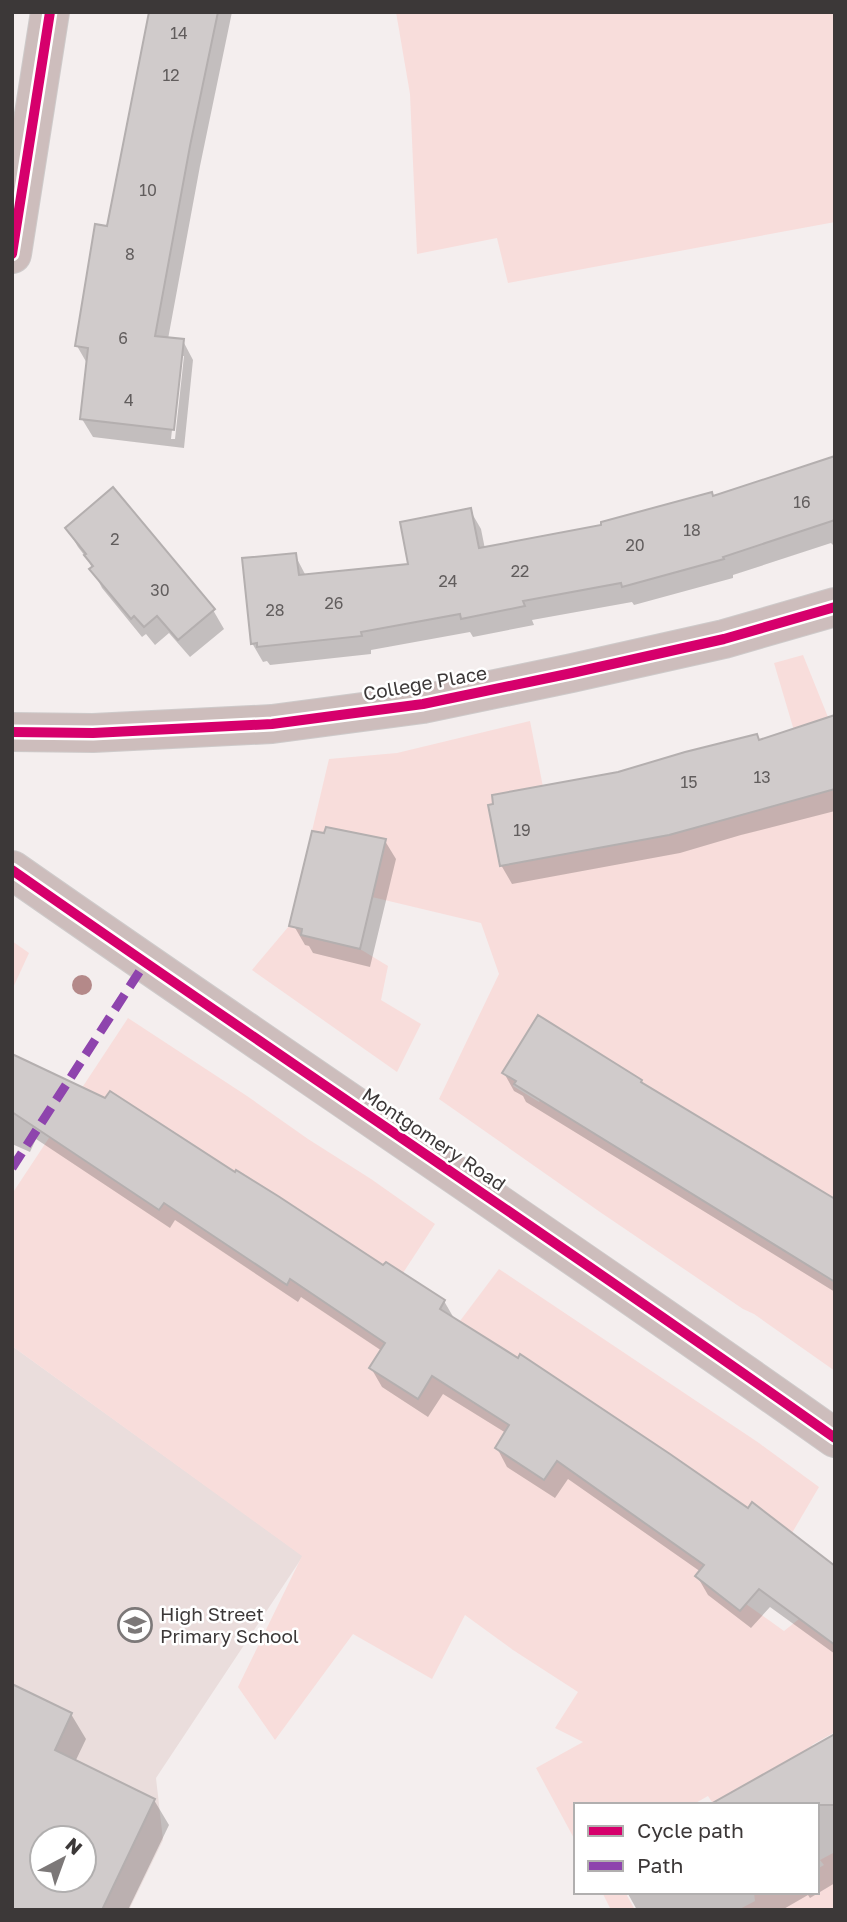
<svg xmlns="http://www.w3.org/2000/svg" width="847" height="1922" viewBox="0 0 847 1922" font-family="'Golos Text',sans-serif">
<style>
.built{fill:#eadddc;fill-rule:evenodd}
.green{fill:#f8dddb;fill-rule:evenodd}
.shadow{fill:#0003;fill-rule:evenodd}
.building{fill:#d0cbcb;stroke:#b4afaf;stroke-width:2;fill-rule:evenodd}
.lines{fill:none;stroke-linecap:round;stroke-linejoin:round}
.minor-casing{stroke:#cecaca;stroke-width:40}
.minor{stroke:#cdbdbc;stroke-width:38}
.quiet{stroke:#8e44ad;stroke-width:9;stroke-dasharray:18 9;stroke-linecap:butt}
.cycleway-casing{stroke:#fff;stroke-width:15}
.cycleway{stroke:#d6006c;stroke-width:10}
.tree{fill:#b48989}
.labels{text-anchor:middle;stroke-width:5;stroke-linejoin:round;paint-order:stroke}
.number-label{font-size:16px;fill:#615d5d}
.street-label{font-size:19px;fill:#3c3838;stroke:#fff}
.poi-label{font-size:19px;fill:#3c3838;stroke:#fff;text-anchor:start}
</style>
<rect width="100%" height="100%" fill="#f4eeee"/>
<path class="built" d="M12,1346L303,1556L156,1778L163,1840L129,1910H12ZM42,1838H84V1880H42Z"/>
<g class="green">
<path d="M396,12H835V222L508,283L497,238L417,254L410,94Z"/>
<path d="M803,655L832,727L835,753V1224L817,1272L835,1283V1371L754,1314L743,1309L600,1212L439,1099L499,974L481,923L372,897L386,839L326,827L324,833L312,831L329,759L397,753L530,721L544,792L526,789L492,795L493,804L488,806L500,866L795,734L774,663ZM586,1046L642,1080L610,1134L544,1096L539,1102L513,1086L516,1081L502,1073ZM692,1113L798,1177L755,1233L728,1217L731,1211L659,1165Z"/>
<path d="M289,926L360,949L388,966L381,1000L421,1024L397,1072L252,970Z"/>
<path d="M12,941L29,953L12,990Z"/>
<path d="M128,1018L247,1096L308,1139L371,1179L435,1224L403,1273L386,1262L380,1269L324,1301L385,1343L369,1368L418,1399L435,1371L430,1367L460,1321L499,1269L759,1443L819,1487L792,1533L752,1503L695,1576L739,1611L746,1604L784,1631L799,1619L825,1637L835,1626V1732L812,1745L826,1770L773,1803L758,1777L736,1790L744,1805H714L708,1796L692,1805H576V1842L536,1768L583,1742L555,1728L578,1692L513,1650L465,1615L432,1679L353,1634L275,1740L238,1687L302,1556L12,1346V1194ZM110,1091L199,1148L159,1210L71,1152ZM236,1170L324,1226L287,1284L200,1227ZM520,1355L589,1413L544,1480L495,1448L509,1425L457,1392L516,1361ZM624,1424L712,1483L672,1542L585,1481Z"/>
<path d="M835,1852V1910H738L755,1901L754,1893L755,1892H817V1869L824,1865L820,1860Z"/>
<path d="M602,1892H625L635,1910H611Z"/>
</g>
<g class="shadow">
<path d="M150,12H232L200,166L168,339L183,341L193,360L184,448L93,437L82,419L88,365L77,346L109,228ZM180,356H184L175,439H171Z"/>
<path d="M835,458V547L831,543L733,575V578L634,605L632,602L532,620L534,625L473,637L470,632L371,650V654L270,665L267,661L263,662L252,643L295,555L306,576L410,565L470,510L481,529L485,549L603,526L714,498Z"/>
<path d="M67,528L213,610L224,629L190,657L169,633L155,645L146,634L142,637L102,588L88,560L78,547Z"/>
<path d="M835,717V811L741,835L680,853L512,884L501,865L618,774L760,741Z"/>
<path d="M385,841L396,859L370,967L313,953L309,946L305,945L294,926Z"/>
<path d="M12,1055L444,1301L455,1320L835,1568V1654L770,1607L751,1628L708,1595L697,1576L701,1572L568,1479L555,1498L507,1467L497,1448L506,1433L443,1394L428,1417L382,1387L371,1368L382,1351L301,1297L298,1302L175,1220L170,1228L36,1139L30,1152L12,1144Z"/>
<path d="M504,1073L641,1081L643,1085L835,1204V1292L526,1102L523,1096L514,1091Z"/>
<path d="M12,1686L71,1714L86,1739L75,1762L154,1800L169,1825L128,1910H12ZM42,1838H84V1880H42Z"/>
<path d="M835,1736V1883L810,1898L808,1895L782,1910H637L627,1892H817V1805Z"/>
</g>
<g class="building">
<path d="M149,12H218L190,146L155,336L184,339L174,430L80,419L88,348L75,346L95,224L107,226Z"/>
<path d="M835,456V520L723,557L724,559L622,587L621,583L523,601L525,606L461,619L460,614L361,632L362,636L257,647V643L251,644L242,558L296,553L299,575L408,564L400,522L471,508L479,548L601,525V522L712,492L713,496Z"/>
<path d="M113,487L215,609L178,640L157,616L144,627L134,616L131,619L89,569L93,566L84,555L86,554L65,528Z"/>
<path d="M835,715V789L669,835L500,866L488,805L493,804L492,795L618,772L685,752L757,734L759,740Z"/>
<path d="M326,827L386,839L360,949L301,935L302,929L289,926L312,831L324,833Z"/>
<path d="M538,1015L642,1080L641,1082L835,1199V1282L514,1084L516,1081L502,1073Z"/>
<path d="M12,1054L105,1098L110,1091L235,1172L236,1170L278,1196L383,1265L386,1262L445,1300L440,1309L518,1358L520,1354L670,1454L748,1508L752,1502L835,1566V1645L759,1589L740,1611L695,1576L704,1565L557,1461L544,1480L495,1448L509,1425L432,1376L418,1399L369,1368L385,1343L290,1279L287,1285L164,1203L159,1210L12,1112Z"/>
<path d="M12,1684L72,1713L55,1750L155,1799L102,1910H12ZM42,1838H84V1880H42Z"/>
<path d="M835,1734V1805H709Z"/>
</g>
<g class="lines">
<g class="minor-casing">
<g id="minor">
<path d="M12,254L50,12"/>
<path d="M12,732L93,733L272,724L423,704L572,673L724,639L835,607"/>
<path d="M12,870C285,1061 563,1245 835,1438"/>
</g>
</g>
<use href="#minor" class="minor"/>
<path class="quiet" d="M12,1168L145,963"/>
<g class="cycleway-casing">
<g id="cycleway">
<path d="M12,254L50,12"/>
<path d="M12,732L93,733L272,724L423,704L572,673L724,639L835,607"/>
<path d="M12,870C285,1061 563,1245 835,1438"/>
</g>
</g>
<use href="#cycleway" class="cycleway"/>
</g>
<circle class="tree" cx="82" cy="985" r="10"/>
<defs>
<g id="school-ring" transform="scale(1.75)"><circle r="9.5" fill="#fff" stroke="#7c7878" stroke-width="1.5"/><path d="M0-5L7-2L0 1L-7-2ZM-4 1L0 2.5L4 1V4Q0 6-4 4Z" fill="#7c7878"/></g>
</defs>
<g fill-rule="evenodd">
<use href="#school-ring" x="135" y="1625"/>
</g>
<g class="labels">
<g class="number-label">
<text x="179" y="39">14</text>
<text x="171" y="81">12</text>
<text x="148" y="196">10</text>
<text x="130" y="260">8</text>
<text x="123" y="344">6</text>
<text x="129" y="406">4</text>
<text x="802" y="508">16</text>
<text x="692" y="536">18</text>
<text x="115" y="545">2</text>
<text x="635" y="551">20</text>
<text x="520" y="577">22</text>
<text x="448" y="587">24</text>
<text x="160" y="596">30</text>
<text x="334" y="609">26</text>
<text x="275" y="616">28</text>
<text x="762" y="783">13</text>
<text x="689" y="788">15</text>
<text x="522" y="836">19</text>
</g>
<g class="street-label">
<text transform="translate(425 683) rotate(-10)" y="7">College Place</text>
<text transform="translate(434 1139) rotate(34)" y="7">Montgomery Road</text>
</g>
<g class="poi-label">
<text x="160" y="1621">High Street<tspan x="160" dy="22">Primary School</tspan></text>
</g>
</g>
<rect width="847" height="1922" fill="none" stroke="#3c3838" stroke-width="28"/>
<rect x="574" y="1803" width="245" height="91" fill="#ffffff" stroke="#b1afaf" stroke-width="2"/>
<rect x="588" y="1826" width="35" height="10" fill="#d6006c" stroke="#b1afaf" stroke-width="2"/>
<text x="637" y="1838" font-size="21" fill="#3c3838">Cycle path</text>
<rect x="588" y="1861" width="35" height="10" fill="#8e44ad" stroke="#b1afaf" stroke-width="2"/>
<text x="637" y="1873" font-size="21" fill="#3c3838">Path</text>
<g transform="translate(63 1859) rotate(41)"><circle r="33" fill="#ffffff" stroke="#b1afaf" stroke-width="2"/>
<path d="M0-5L12 26L0 18L-12 26Z" fill="#7c7878"/>
<text y="-10" font-size="19" font-weight="bold" text-anchor="middle" fill="#3c3838">N</text>
</g>
</svg>
